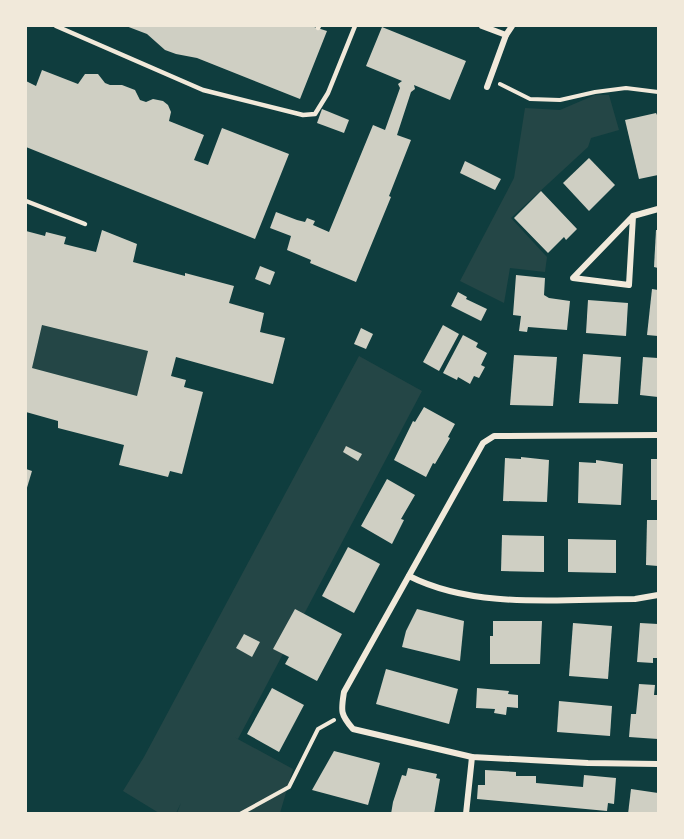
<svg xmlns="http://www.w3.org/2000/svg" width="684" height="839" viewBox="0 0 684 839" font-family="Montserrat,sans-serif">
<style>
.green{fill:#244646}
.building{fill:#cfcfc3;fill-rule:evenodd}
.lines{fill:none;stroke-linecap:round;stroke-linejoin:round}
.path{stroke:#f1e9da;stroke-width:4}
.service{stroke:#f1e9da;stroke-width:4.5}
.minor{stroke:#f1e9da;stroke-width:6}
</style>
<rect width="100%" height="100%" fill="#0f3d3e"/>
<g class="green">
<path d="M595,95H609L619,130L591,138L588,147L511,218L547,257L545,272L510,268L504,303L460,281L514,178L525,108L560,110Z"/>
<path d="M42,325L148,351L137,396L32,368Z"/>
<path d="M359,356L422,391L238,739L234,737L293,769L280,813H177L181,803L176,813H159L123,791L144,757Z"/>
</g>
<g class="building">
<path d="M126,26H311L327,31L300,99L197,58L176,54L165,50L147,34Z"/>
<path d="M382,27L466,61L450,100L414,85L415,89L411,92L397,135L411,140L389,196L391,197L356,282L310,263L311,260L287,250L291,236L270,228L276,212L297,220L305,222L307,218L315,221L313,225L329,232L373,125L385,130L400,88L398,84L402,81L366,66Z"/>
<path d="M42,70L78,84L85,74H98L105,83L110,85H122L135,90L140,100L146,102L153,99L163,101L168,105L171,112L169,121L204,135L194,160L208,165L222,128L289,154L255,239L26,147V81L36,86Z"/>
<path d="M322,109L349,120L344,133L317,123Z"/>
<path d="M656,113L658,117V175L639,179L625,120Z"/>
<path d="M589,158L615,185L589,211L563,183Z"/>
<path d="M465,161L501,179L495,190L460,173Z"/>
<path d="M541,191L577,229L566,240L564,237L548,253L514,218Z"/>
<path d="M102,230L137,244L133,262L185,276V273L234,286L229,303L264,313L260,332L285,338L273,384L176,357L171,376L186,380L184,387L203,392L182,474L170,471L168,477L119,465L124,445L58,428V421L26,412V231L45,236L46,232L66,237L64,244L96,252ZM42,325L148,351L137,396L32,368Z"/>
<path d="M656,230H658V268L654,267Z"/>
<path d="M260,266L275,272L270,285L255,279Z"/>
<path d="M516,275L545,278L544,295L549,298L570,301L567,330L528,327L527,332L519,331L521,316L513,315Z"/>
<path d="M652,289L658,290V336L647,335Z"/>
<path d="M458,292L467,297L466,299L487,309L481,321L451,306Z"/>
<path d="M588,300L628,303L626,336L586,333Z"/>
<path d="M443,325L459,334L439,371L423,362Z"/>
<path d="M361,328L373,334L366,349L354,344Z"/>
<path d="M463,335L478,343L476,347L487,353L481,365L485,367L479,378L474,376L470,384L458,377L457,380L443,373Z"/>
<path d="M583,354L621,357L618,404L579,403Z"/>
<path d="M514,355L557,357L553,406L510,405Z"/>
<path d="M643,357L658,358V397L640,395Z"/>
<path d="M424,407L455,424L448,437L450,438L435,464L433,463L426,477L394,460L413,421L415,422Z"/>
<path d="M346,446L362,454L358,461L343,452Z"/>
<path d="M521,457L549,460L547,502L503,501L505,458L521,459Z"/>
<rect x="651" y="459" width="7" height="41"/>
<path d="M596,460L623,464L621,505L578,503L579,462L596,463Z"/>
<path d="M26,469L32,471L26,491Z"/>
<path d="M387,479L415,495L401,519L404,520L392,544L361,526Z"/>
<path d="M647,520H658V566L646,565Z"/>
<path d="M502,535L544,536V572L501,571Z"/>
<path d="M568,539L616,540V573L568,572Z"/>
<path d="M348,547L380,564L354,613L322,596Z"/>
<path d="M295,609L342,634L317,681L285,664L289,657L273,649Z"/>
<path d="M417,609L464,621L460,661L402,647L406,631Z"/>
<path d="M493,621H542L540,664H490V636H493Z"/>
<path d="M573,623L612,626L608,679L569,676Z"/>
<path d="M640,623L658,624V658H653V663L637,662Z"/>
<path d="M244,634L260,642L252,657L236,648Z"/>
<path d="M386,669L458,689L449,724L376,704Z"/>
<path d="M639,684L655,685L654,695H658V739L629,737L631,714H636Z"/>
<path d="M272,688L304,705L279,752L247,734Z"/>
<path d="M477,688L509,691L508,694L518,695V708L507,707L506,715L494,713L495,709L476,708Z"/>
<path d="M559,701L612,706L610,736L557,732Z"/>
<path d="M334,751L380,763L368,805L312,790Z"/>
<path d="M408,768L437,774L436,778L440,779L434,814H391L393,802L402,775L406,776Z"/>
<path d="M485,770L516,772V776H536V783L583,787L584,775L616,778L614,804L608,803L607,811L477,799L478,785H485Z"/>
<path d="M631,789L658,793V814H628Z"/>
</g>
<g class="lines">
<g class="path">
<path d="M500,84L530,99L560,100L595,92L626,88L658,92"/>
<path d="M240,814L289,787L318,729L334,720"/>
</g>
<g class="service">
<path d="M56,26L203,90L303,115L315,114L328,93L355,26"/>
<path d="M318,28L319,26"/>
<path d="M26,201L85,224"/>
</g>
<g class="minor">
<path d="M482,26L506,35L487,87"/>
<path d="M506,35L512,26"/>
<path d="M633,216L629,285L573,278L633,216L658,209"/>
<path d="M658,435L494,436L483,443L344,692C341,711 340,714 353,729L472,757L588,763L658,764"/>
<path d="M409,576C476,610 562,599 635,599L658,595"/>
<path d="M466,814L472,757"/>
</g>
</g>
<rect width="684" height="839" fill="none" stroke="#f1e9da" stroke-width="54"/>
</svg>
